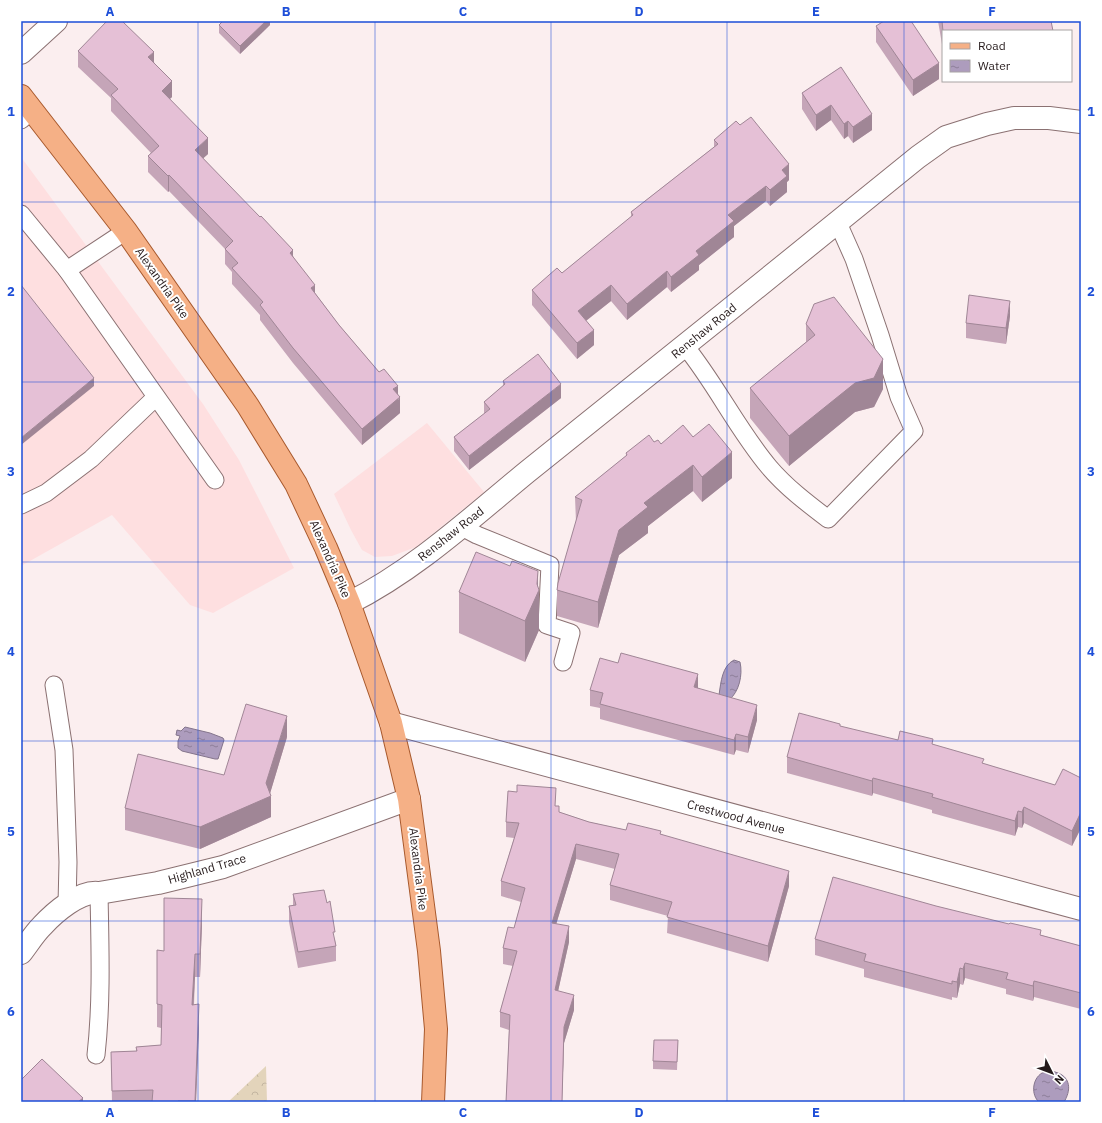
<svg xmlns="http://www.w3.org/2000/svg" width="1102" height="1123" viewBox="0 0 1102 1123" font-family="'IBM Plex Sans',sans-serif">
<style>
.built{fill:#fedfe0}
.forest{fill:url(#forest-crowns)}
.water{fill:url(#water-ripples);stroke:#84758c}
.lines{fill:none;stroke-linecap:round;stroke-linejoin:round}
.lane-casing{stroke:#8b7172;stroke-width:19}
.street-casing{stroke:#8b7172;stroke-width:24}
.primary-casing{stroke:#a8592d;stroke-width:24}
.lane{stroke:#fff;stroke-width:17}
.street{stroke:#fff;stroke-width:22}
.primary{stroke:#f5b086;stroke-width:22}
.wall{fill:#c5a5b8}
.shaded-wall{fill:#a08696}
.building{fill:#e5c0d6;stroke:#a08696}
.grid{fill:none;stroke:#1d4ed8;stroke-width:1;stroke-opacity:0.55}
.labels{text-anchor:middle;stroke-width:4;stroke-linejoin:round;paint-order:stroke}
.street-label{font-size:12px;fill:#251a1b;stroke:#fff}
.neatline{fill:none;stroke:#1d4ed8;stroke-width:1.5}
.grid-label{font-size:13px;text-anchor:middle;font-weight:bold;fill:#1d4ed8}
</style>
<defs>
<pattern id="forest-crowns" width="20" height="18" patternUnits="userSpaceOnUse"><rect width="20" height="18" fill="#e3d4bb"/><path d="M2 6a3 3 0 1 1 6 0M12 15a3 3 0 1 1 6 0" fill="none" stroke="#c3b5a0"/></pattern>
<pattern id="water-ripples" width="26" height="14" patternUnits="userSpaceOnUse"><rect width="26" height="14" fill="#ad9cbd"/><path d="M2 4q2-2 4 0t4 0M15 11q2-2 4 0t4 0" fill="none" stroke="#8d7e99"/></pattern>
</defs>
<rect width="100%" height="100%" fill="#fbeeef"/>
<g class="built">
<path d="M21,157L203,404L239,460L294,568L213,613L190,605L112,515L21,566Z"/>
<path d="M427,423L484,492L416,547L392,556L375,557L362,550L351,530L334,494Z"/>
</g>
<path class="forest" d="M266,1066L267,1102H228Z"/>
<g class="water">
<path d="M734,660L740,662C743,675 739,692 729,700L719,695C721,682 722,666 734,660Z"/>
<path d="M185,727L210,733L223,738L224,740L218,759H215L182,751L178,748V741L180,736L176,735L177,730L181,731Z"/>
<path d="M1052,1071C1055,1072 1059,1073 1062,1075C1072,1082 1069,1094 1064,1102H1039C1031,1095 1032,1079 1042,1073C1045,1072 1049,1072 1052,1071Z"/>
</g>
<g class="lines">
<g class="lane-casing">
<g id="lane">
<path d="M21,120L32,110"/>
<path d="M21,214L67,270L215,480"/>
<path d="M67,270L126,231"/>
<path d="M685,346C716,384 737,429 769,467C786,487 807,503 828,519L914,431L899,397L880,335L854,259L838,223"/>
<path d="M21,505L46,493L91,459L156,397"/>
<path d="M462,527L477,535L550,565L547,625L571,633L563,662"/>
<path d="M54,685L64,750L68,862L67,905"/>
<path d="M96,1055C102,1001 100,947 99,893"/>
</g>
</g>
<g class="street-casing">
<g id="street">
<path d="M21,53L56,21"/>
<path d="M349,603C415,570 471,518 527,472C658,367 788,263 918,157L946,137L987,124L1014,118H1049L1081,122"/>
<path d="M391,723L1081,909"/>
<path d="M21,953C28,944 34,934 42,926C54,913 80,890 99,893L158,883L223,867L409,799"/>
</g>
</g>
<g class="primary-casing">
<path id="primary" d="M21,96L126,231L248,406L296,484L326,548L349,603L391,723L409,799L429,951L436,1029L433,1102"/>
</g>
<use href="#lane" class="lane"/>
<use href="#street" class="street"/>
<use href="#primary" class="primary"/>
</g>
<g class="wall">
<path d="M270,21V25L240,54L219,33V25Z"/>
<path d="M938,21H1051L1053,31H943V50Z"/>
<path d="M876,26L939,79L913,96L876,42Z"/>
<path d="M78,51L154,62L172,97L169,99L208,154L203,158L293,256L315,293L339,325L398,394L400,413L362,445L293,363L260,320V315L232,284V272L225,264V249L169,191L168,192L148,172V156L151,153L111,111V98L78,67Z"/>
<path d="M841,67L872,130L853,143L848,136L844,139L831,120L816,131L802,109V93Z"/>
<path d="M714,140L789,180L787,182V192L770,206L766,201L734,226V237L699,265V270L671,292L667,287L627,320L611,301L586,321L594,345L577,359L532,305V290L562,273L631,217V212L714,147Z"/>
<path d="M1010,316L1006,344L966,338V323Z"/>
<path d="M806,324L883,389L874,407L855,412L789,466L750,418V388L806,342Z"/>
<path d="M503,381L561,398L469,470L454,451V437L484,414V402L503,386Z"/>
<path d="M693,437L732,478L702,502L693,491L648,526V533L619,555L598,628L557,616V590L576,522L575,497L626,456V453L654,442L661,444Z"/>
<path d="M510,566L538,586L539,630L525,662L459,633V592Z"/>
<path d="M698,688L757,720L748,753L736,750L734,755L600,719V708L590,706V690Z"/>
<path d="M840,727L898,740L933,745L984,764L1055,785L1081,778V828L1072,846L1024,823L1022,828L1018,827L1015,836L932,813V810L873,793L872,796L787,773V757Z"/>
<path d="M287,737L270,793L271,817L200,849L125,830V808L224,775Z"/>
<path d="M559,812L589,822L626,830L661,834L789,886L768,962L667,933L668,916L610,900V885L615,869L576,859L556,924L569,942L558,991L574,1010L564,1043L562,1102H506L509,1030L500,1027V1012L513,966L503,964V948L514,928L521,902L501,896V881L514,838L506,837V822Z"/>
<path d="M293,894L335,940L336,946V961L298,968L289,922V906H293Z"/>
<path d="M202,922L200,977H195L194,1005L199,1027L196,1102H112L111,1052L136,1051V1047L161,1045V1028L157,1027V950L164,951Z"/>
<path d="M1041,935L1081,946V1009L1034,997L1033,1001L1006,994V989L965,978L963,985L960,984L957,998L952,997V1000L864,977V969L815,955V939Z"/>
<path d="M678,1040L677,1070L653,1069V1061Z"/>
</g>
<g class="shaded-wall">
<path d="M266,21H270V25L240,54V46Z"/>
<path d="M154,52V67L148,57Z"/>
<path d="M939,63V79L913,96V80Z"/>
<path d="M172,81V97L162,107V91Z"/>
<path d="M831,105V120L816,131V115Z"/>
<path d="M872,114V130L853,143V127Z"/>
<path d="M848,121V136L844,139V124Z"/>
<path d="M208,138V154L195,166V150Z"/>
<path d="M789,164V180L787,182V192L770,206V190L782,170Z"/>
<path d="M169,175V191L168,192V176Z"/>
<path d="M766,186V201L734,226V237L699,265V270L671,292V277L696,251L728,215Z"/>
<path d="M293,250V266L290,253Z"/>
<path d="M667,271V287L627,320V304Z"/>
<path d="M315,285V301L311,288Z"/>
<path d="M611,285V301L578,327V311Z"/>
<path d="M1010,301V316L1006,344V328Z"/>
<path d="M594,330V345L577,359V343Z"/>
<path d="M883,359V389L874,407L855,412L789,466V436Z"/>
<path d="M94,378V386L21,445V438Z"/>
<path d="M561,384V398L469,470V456Z"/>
<path d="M398,386V400L400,397V413L362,445V429L393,389Z"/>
<path d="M732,452V478L702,502V477Z"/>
<path d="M693,465V491L648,526V533L619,555L598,628V602L619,530L644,503Z"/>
<path d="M538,571V592L539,590V630L525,662V621Z"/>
<path d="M698,674V689L694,687Z"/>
<path d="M757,705V720L748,753V737Z"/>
<path d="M287,716V737L269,797L271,796V817L200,849V827L266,783Z"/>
<path d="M736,734V750L734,755V740Z"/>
<path d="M873,778V793L872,796V781Z"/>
<path d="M1024,807V823L1022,828V812Z"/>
<path d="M1018,811V827L1015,836V821Z"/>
<path d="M1081,812V828L1072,846V831Z"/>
<path d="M576,844V859L552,938V923Z"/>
<path d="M789,871V886L768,962V946Z"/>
<path d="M202,899V922L200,977V954Z"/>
<path d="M569,926V942L555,1005V990Z"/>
<path d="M195,954V977L192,1028V1005Z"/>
<path d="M965,963V978L963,985V969Z"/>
<path d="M960,968V984L957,998V982Z"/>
<path d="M1034,981V997L1033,1001V986Z"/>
<path d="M574,995V1010L564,1043L562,1102L564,1027Z"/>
<path d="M199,1004V1027L196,1102H195Z"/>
<path d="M83,1098V1102H78Z"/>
</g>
<g class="building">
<path d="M107,21H122L154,52L148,57L172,81L162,91L208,138L195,150L260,217L261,216L293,250L290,253L315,285L311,288L339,325L379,372L384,369L398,386L393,389L400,397L362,429L293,348L260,305L263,302L232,268L238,263L225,249L233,241L169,175L168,176L148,156L159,146L111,95L118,89L78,51Z"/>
<path d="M223,21H266L240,46L219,25Z"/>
<path d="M884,21H911L939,63L913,80L876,26Z"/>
<path d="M942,21H1051L1053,31H943Z"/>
<path d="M841,67L872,114L853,127L848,121L844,124L831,105L816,115L802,93Z"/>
<path d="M751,117L789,164L782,170L787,176L770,190L766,186L728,215L734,221L696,251L699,255L671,277L667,271L627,304L611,285L578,311L594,330L577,343L532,290L557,268L562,273L633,215L631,212L718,144L714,140L736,121L740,125Z"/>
<path d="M21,285L94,378L21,438Z"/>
<path d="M969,295L1010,301L1006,328L966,323Z"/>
<path d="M834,297L883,359L874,378L855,383L789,436L750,388L815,335L806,324L814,304Z"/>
<path d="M538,354L561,384L469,456L454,437L490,409L484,402L505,384L503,381Z"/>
<path d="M709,424L732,452L702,477L693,465L644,503L648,507L619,530L598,602L557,590L558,583L582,500L575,497L627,455L626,453L649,435L654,442L658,440L661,444L683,425L693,437Z"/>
<path d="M476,552L510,566L512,561L538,571L537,584L539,590L525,621L459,592Z"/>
<path d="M621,653L698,674L694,687L757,705L748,737L736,734L734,740L600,704L603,693L590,690L600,658L618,663Z"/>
<path d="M246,704L287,716L266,783L271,796L200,827L125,808L138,754L224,775Z"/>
<path d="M799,713L840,724V726L898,740L900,731L933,739L932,744L984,759L982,763L1055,785L1063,769L1081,778V812L1072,831L1024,807L1022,812L1018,811L1015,821L932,797L933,794L873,778L872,781L787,757Z"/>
<path d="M517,785L556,788L555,806H559V812L589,822L626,830L628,823L661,831L660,834L789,871L768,946L667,917L672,902L610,885L619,854L576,844L552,923L569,926L555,990L574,995L564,1027L562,1102H506L510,1015L500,1012L517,951L503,948L508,927L514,928L525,888L501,881L519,823L506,822L508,791L517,792Z"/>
<path d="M833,877L936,906L1009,924L1010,923L1041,930L1040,935L1081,946V993L1034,981L1033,986L1006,979L1008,973L965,963L963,969L960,968L957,982L952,981V984L864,961L866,954L815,939Z"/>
<path d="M324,890L327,903L330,901L335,932H333L336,946L298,952L289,906L296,905L293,894Z"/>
<path d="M164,898L202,899L200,954H195L192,1005L199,1004L195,1101H178V1102H152L153,1090L112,1091L111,1052L137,1051L136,1047L161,1045L162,1005L157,1004V950L164,951Z"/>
<path d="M654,1040H678L677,1062L653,1061Z"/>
<path d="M42,1059L83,1098L78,1102H21V1080Z"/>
</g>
<path class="grid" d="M198,21V1102M375,21V1102M551,21V1102M727,21V1102M904,21V1102M21,202H1081M21,382H1081M21,562H1081M21,741H1081M21,921H1081"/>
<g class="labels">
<g class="street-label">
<text transform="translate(162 283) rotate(55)" y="4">Alexandria Pike</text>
<text transform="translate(704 331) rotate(-39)" y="4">Renshaw Road</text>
<text transform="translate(451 534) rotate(-38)" y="4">Renshaw Road</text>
<text transform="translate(330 559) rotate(66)" y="4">Alexandria Pike</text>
<text transform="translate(736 817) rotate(15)" y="4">Crestwood Avenue</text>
<text transform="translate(207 869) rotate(-16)" y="4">Highland Trace</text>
<text transform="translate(418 869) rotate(83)" y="4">Alexandria Pike</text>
</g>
</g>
<rect width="1102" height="1123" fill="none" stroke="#ffffff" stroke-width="44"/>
<rect x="942" y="30" width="130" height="52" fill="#ffffff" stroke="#a8a3a4"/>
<rect x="950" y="43" width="20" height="6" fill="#f5b086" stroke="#a8a3a4"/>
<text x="978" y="50" font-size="12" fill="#251a1b">Road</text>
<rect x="950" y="60" width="20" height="12" fill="url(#water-ripples)" stroke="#a8a3a4"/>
<text x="978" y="70" font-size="12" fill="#251a1b">Water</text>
<g transform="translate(1052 1073) rotate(132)" stroke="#ffffff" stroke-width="3" paint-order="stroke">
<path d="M0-3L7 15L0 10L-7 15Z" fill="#251a1b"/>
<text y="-6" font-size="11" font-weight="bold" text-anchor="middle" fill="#251a1b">N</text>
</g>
<rect x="22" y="22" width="1058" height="1079" class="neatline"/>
<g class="grid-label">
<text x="110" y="16">A</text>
<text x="286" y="16">B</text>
<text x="463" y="16">C</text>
<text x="639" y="16">D</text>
<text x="816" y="16">E</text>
<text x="992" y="16">F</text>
<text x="11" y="116">1</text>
<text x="1091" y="116">1</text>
<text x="11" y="296">2</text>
<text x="1091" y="296">2</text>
<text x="11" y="476">3</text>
<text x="1091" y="476">3</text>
<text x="11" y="656">4</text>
<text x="1091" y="656">4</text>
<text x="11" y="836">5</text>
<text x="1091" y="836">5</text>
<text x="11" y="1016">6</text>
<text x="1091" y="1016">6</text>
<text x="110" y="1117">A</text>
<text x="286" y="1117">B</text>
<text x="463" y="1117">C</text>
<text x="639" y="1117">D</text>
<text x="816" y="1117">E</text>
<text x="992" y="1117">F</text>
</g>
</svg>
